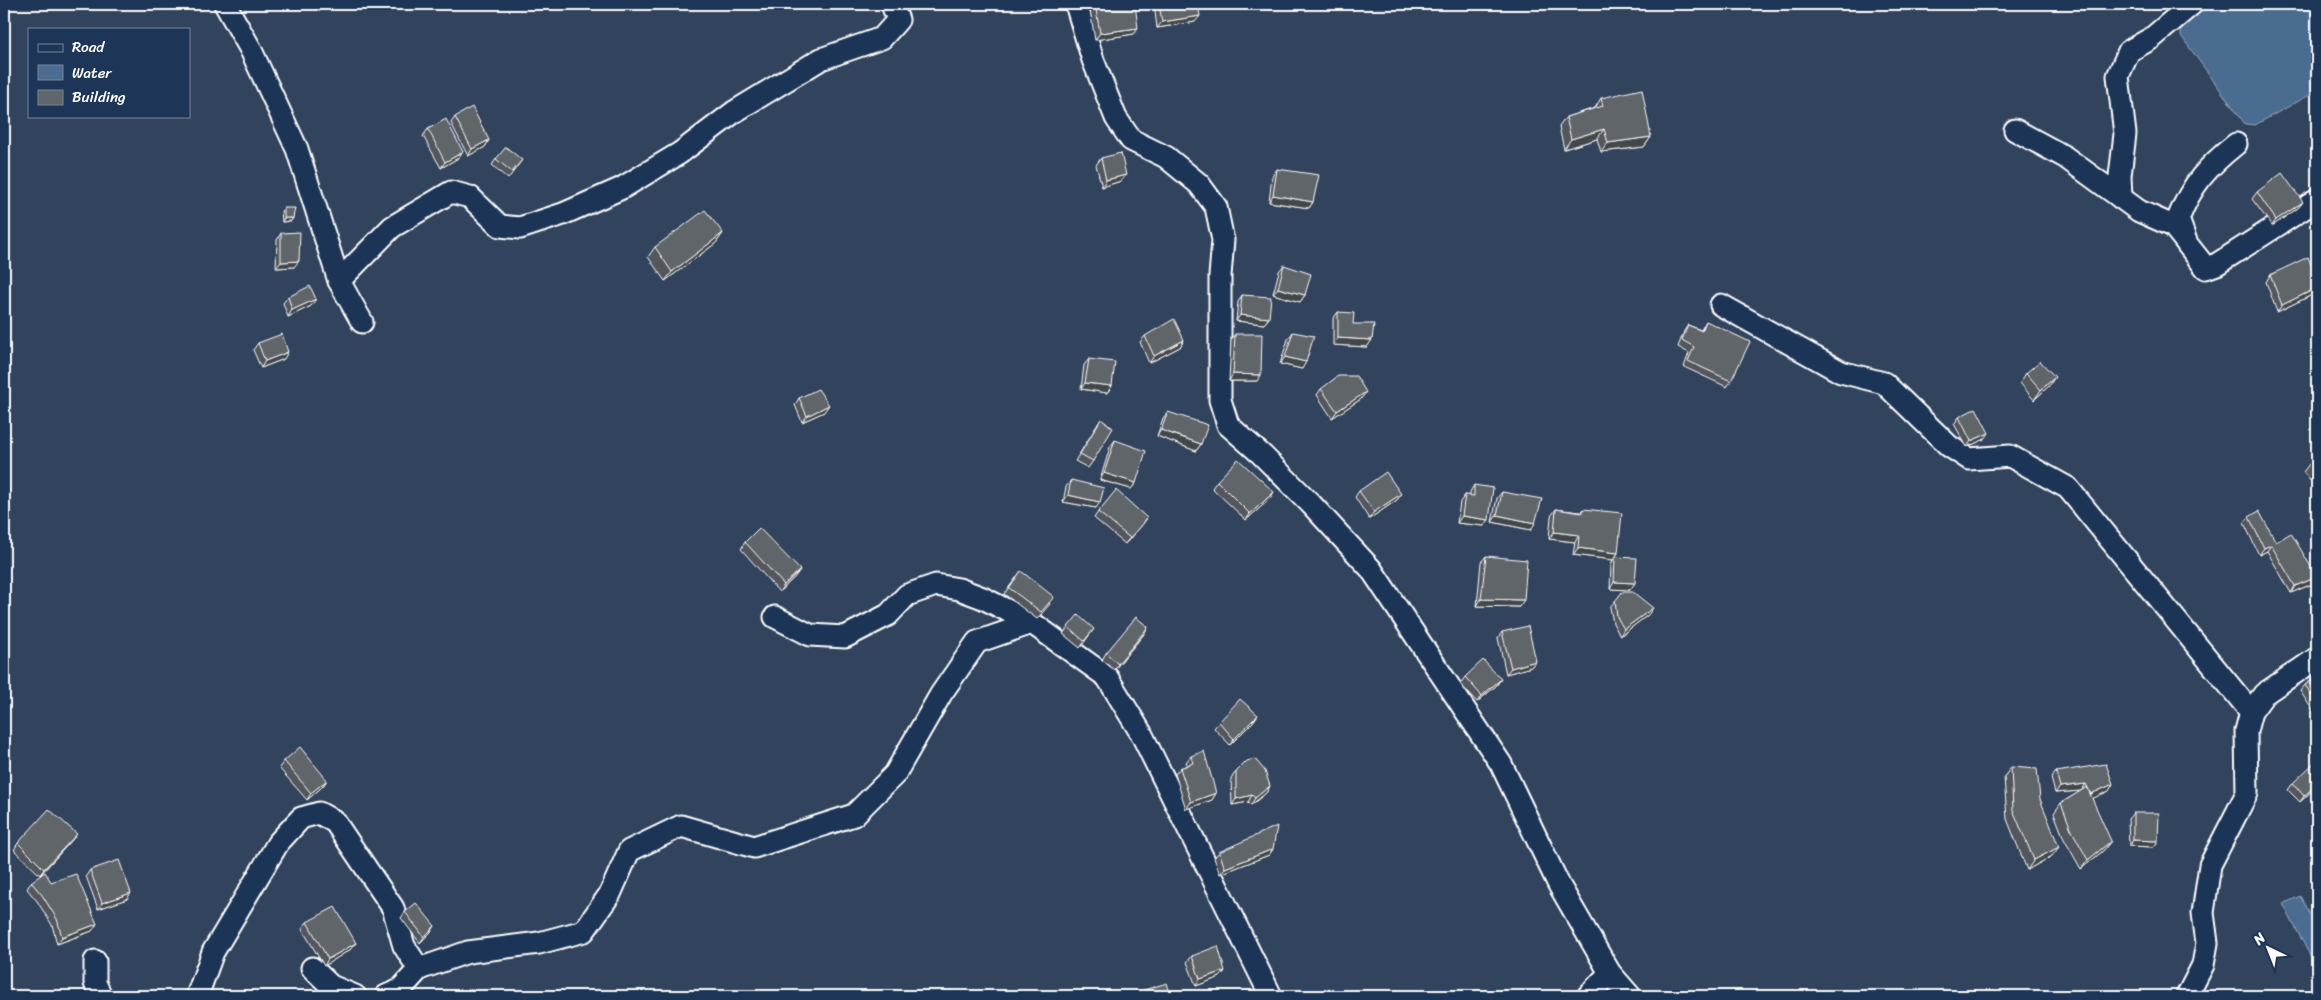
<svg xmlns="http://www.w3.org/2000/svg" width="2321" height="1000" viewBox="0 0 2321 1000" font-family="Sriracha,sans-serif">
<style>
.water{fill:#4c6c91;stroke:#94a7bd}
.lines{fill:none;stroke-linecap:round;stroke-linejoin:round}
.minor-casing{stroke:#fff;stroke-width:25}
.minor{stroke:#1d3557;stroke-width:21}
.wall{fill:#53575c;stroke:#fff}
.shaded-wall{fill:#43474b;stroke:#fff}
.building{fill:#60656b;stroke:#fff}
</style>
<rect width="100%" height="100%" fill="#31435d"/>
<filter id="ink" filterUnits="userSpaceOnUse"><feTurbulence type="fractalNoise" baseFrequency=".02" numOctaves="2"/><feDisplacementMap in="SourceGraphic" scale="10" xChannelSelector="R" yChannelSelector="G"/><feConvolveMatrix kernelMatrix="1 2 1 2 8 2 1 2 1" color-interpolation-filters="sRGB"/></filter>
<g filter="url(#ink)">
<g class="water">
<path d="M2209,4H2317V91L2255,125L2245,124L2181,36V28Z"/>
<path d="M2300,896L2317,927V969L2283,904Z"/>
</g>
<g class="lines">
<g class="minor-casing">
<g id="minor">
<path d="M225,4L250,48L297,149L339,281L362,322"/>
<path d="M1076,4L1093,60L1116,118L1131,140L1166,157L1199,184L1216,207L1223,240L1220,276V400L1228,425L1262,455L1311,504L1371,569L1501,764L1559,885L1610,973L1630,996"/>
<path d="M2015,130L2065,157L2139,211L2173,226L2185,241"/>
<path d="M2236,144C2207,167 2192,184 2178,219L2187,244L2206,268L2217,264L2317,200"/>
<path d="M2121,198L2120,176L2125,134L2118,76L2129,51L2152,38L2192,4"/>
<path d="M339,281L392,227L451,192L470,197L500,226L520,228L563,214L622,188L680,153L734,112L821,59L882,38L898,20L892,4"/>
<path d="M1721,305L1841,372L1884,383L1949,446L1969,459L2010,456L2068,488L2251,712"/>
<path d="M775,617L810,635L845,637L888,615L907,595L936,585L959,589L983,598L1032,623L1107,677L1141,733L1271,996"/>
<path d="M95,961V983L101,996"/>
<path d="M312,968L331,986L355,996"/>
<path d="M419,969L468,952L539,943L584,931L610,894L629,851L681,826L754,847L854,815L895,774L941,694L977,642L1032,623"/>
<path d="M197,996L213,952L278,843L301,818L319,813L335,822L393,908L404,946L419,969L400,990L386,996"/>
<path d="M1588,996L1610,973"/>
<path d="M2187,996L2203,965L2207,943L2203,913L2210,865L2247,793L2246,731L2251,712L2264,694L2317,658"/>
</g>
</g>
<use href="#minor" class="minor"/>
</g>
<g class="wall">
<path d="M1095,4L1134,34L1095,40L1090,10Z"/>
<path d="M1154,4H1198L1195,22L1157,28Z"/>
<path d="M1601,98L1651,137L1644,147L1601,152L1597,139L1564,149L1559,127L1566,117L1595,108Z"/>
<path d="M455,117L489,140L485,147L468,156L451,123Z"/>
<path d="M428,129L458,158L441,168L423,136Z"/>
<path d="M1101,158L1126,175L1121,181L1102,187L1096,165Z"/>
<path d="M496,159L522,160L508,179L492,165Z"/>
<path d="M1277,169L1313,202L1309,208L1269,202L1272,176Z"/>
<path d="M2257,192L2303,202L2298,208L2272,226L2252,199Z"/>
<path d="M284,208L293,218L291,221L282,222L281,211Z"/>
<path d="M281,233L294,267L276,268L277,240Z"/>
<path d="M723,233L716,243L665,281L648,257L655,247Z"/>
<path d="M1284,265L1305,295L1300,302L1273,294L1279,271Z"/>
<path d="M2270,275L2317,279V291L2316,293L2277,312L2266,282Z"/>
<path d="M1242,295L1269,318L1264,324L1236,321L1238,302Z"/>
<path d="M288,297L311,306L288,317L283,303Z"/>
<path d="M1338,312L1353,324L1367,347L1333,345V319Z"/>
<path d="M1706,321L1731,381L1727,387L1684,367L1689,353L1678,347L1684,331L1688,325L1701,330Z"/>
<path d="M1293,332L1302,369L1280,364L1288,339Z"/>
<path d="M1235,334L1261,375L1257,381H1229L1231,340Z"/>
<path d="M1145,336L1184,340L1180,347L1149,363L1140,342Z"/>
<path d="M258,343L284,359L261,368L253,350Z"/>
<path d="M1089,359L1112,386L1107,393L1081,389L1084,365Z"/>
<path d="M2026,373L2049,386L2034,400L2020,383Z"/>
<path d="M1321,389L1361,399L1332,418L1317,395Z"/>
<path d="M799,398L824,412L802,422L795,405Z"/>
<path d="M1168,412L1201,444L1196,451L1157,436L1163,418Z"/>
<path d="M1959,417L1985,439L1967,447L1954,424Z"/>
<path d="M1101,419L1093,461L1088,468L1075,461Z"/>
<path d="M1115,440L1136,483L1131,489L1100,480L1110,447Z"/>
<path d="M2317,457V489L2303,472L2310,463Z"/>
<path d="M1071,480L1096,508L1063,502L1066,487Z"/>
<path d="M1217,481L1270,499L1246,520L1212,488Z"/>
<path d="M1474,485L1484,526L1457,523L1460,502L1465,495L1470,496V492Z"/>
<path d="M1359,491L1401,494L1397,500L1369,519L1355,497Z"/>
<path d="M1502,492L1531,530L1492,522L1497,498Z"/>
<path d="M1556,509L1580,512L1583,509L1618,553L1613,560L1573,555L1575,542L1549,539L1551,516Z"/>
<path d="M1098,512L1143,524L1125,544L1094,518Z"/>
<path d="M2249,517L2276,542L2312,584L2291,593L2267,551L2259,555L2244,523Z"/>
<path d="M745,542L795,577L779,592L741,549Z"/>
<path d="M1486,556L1519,607L1477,606L1481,562Z"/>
<path d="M1615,557L1630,590L1610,589L1611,564Z"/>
<path d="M1021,571L1050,604L1037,619L1004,594Z"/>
<path d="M1615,601L1648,615L1620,636L1613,623L1610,607Z"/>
<path d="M1068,627L1094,629L1080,648L1063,634Z"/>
<path d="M1502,632L1536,661L1531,667L1506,674L1498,638Z"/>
<path d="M1144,634L1114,670L1102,660L1106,653Z"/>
<path d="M2317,676V717L2300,691L2305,685Z"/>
<path d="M1465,677L1501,679L1496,686L1477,702L1460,684Z"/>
<path d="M1219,722H1253L1230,745L1214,728Z"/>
<path d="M1191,756L1216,793L1212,800L1186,809L1175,774L1180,768L1187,765L1186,762Z"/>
<path d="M284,761L327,780L323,786L307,800L279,768Z"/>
<path d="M2011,767L2040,799L2052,856L2027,870L2007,819L2004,777Z"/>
<path d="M1236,772L1270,786L1266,793L1251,805L1248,802L1232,805L1231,778Z"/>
<path d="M2056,772L2109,791L2092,798L2104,850L2081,869L2064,839L2054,813L2061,803L2081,791L2055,793L2051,778Z"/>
<path d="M2293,783L2317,786L2300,802L2288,790Z"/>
<path d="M2133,813L2158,841L2154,847L2129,846L2128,819Z"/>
<path d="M72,840L40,875L14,850L18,843Z"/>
<path d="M1273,849L1269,855L1220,874L1214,858L1219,852Z"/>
<path d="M90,870L127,899L98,909L86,876Z"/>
<path d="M31,882H51L92,931L57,944L52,925L37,901L27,889Z"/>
<path d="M405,912L435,926L430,933L420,943L401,918Z"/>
<path d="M307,922L356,943L351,949L324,966L302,929Z"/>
<path d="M1192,956L1225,971L1220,977L1196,986L1187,962Z"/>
</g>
<g class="shaded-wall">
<path d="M1200,16L1195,22L1157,28L1162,22Z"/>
<path d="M1138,28L1134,34L1095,40L1100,33Z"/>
<path d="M1604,129L1597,139L1564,149L1571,139Z"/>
<path d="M1651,137L1644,147L1601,152L1608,143Z"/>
<path d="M489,140L485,147L468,156L472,149Z"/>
<path d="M463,152L458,158L441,168L445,162Z"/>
<path d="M1126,175L1121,181L1102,187L1106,180Z"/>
<path d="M1273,195L1313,202L1309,208L1269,202Z"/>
<path d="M2303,202L2298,208L2272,226L2276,220Z"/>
<path d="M284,218H293L291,221L282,222Z"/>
<path d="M723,233L716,243L665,281L672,272Z"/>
<path d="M299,261L294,267L276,268L281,262Z"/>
<path d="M1278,288L1305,295L1300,302L1273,294Z"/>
<path d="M2317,288V291L2316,293L2277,312L2282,305Z"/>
<path d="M316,299L311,306L288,317L292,310Z"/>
<path d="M1240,315L1269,318L1264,324L1236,321Z"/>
<path d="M1338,338L1372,340L1367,347L1333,345Z"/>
<path d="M1184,340L1180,347L1149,363L1154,356Z"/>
<path d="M288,352L284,359L261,368L265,361Z"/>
<path d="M1285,357L1306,362L1302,369L1280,364Z"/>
<path d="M1233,374L1261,375L1257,381H1229Z"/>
<path d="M2055,377L2049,386L2034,400L2041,390Z"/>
<path d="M1085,383L1112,386L1107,393L1081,389Z"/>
<path d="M1366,392L1361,399L1332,418L1337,411Z"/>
<path d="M829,405L824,412L802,422L807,416Z"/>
<path d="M1161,430L1201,444L1196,451L1157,436Z"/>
<path d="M1989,433L1985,439L1967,447L1971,441Z"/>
<path d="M1104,473L1136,483L1131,489L1100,480Z"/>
<path d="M1274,492L1270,499L1246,520L1250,514Z"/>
<path d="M1401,494L1397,500L1369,519L1374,512Z"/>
<path d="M1068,495L1100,502L1096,508L1063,502Z"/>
<path d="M1497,515L1535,523L1531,530L1492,522Z"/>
<path d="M1462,516L1489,520L1484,526L1457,523Z"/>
<path d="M1147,518L1143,524L1125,544L1130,538Z"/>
<path d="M1554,532L1579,535L1575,542L1549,539Z"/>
<path d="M2271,545L2267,551L2259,555L2264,548Z"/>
<path d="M1578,548L1618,553L1613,560L1573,555Z"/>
<path d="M800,570L795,577L779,592L784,585Z"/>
<path d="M2317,577L2312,584L2291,593L2295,586Z"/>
<path d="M1614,582L1635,583L1630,590L1610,589Z"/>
<path d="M1481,599L1524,600L1519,607L1477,606Z"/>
<path d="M1653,608L1648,615L1620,636L1624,629Z"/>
<path d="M1148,627L1144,634L1114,670L1118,664Z"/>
<path d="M1536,661L1531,667L1506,674L1511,668Z"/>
<path d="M1501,679L1496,686L1477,702L1482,696Z"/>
<path d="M1258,715L1253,722L1230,745L1234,739Z"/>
<path d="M327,780L323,786L307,800L311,793Z"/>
<path d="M2086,784L2081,791L2055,793L2060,787Z"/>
<path d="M2113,784L2109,791L2087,801L2091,794Z"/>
<path d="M2317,784V786L2300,802L2304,796Z"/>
<path d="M1270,786L1266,793L1251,805L1255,798Z"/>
<path d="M1216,793L1212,800L1186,809L1191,802Z"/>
<path d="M1252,795L1248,802L1232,805L1236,799Z"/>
<path d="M77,834L72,840L40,875L44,869Z"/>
<path d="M2133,840L2158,841L2154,847L2129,846Z"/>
<path d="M2111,841L2104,850L2081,869L2088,860Z"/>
<path d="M2059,847L2052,856L2027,870L2034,860Z"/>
<path d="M1273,849L1269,855L1220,874L1225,868Z"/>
<path d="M131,893L127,899L98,909L102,903Z"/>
<path d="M97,924L92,931L57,944L62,937Z"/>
<path d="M435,926L430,933L420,943L424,937Z"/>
<path d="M356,943L351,949L324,966L328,959Z"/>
<path d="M1225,971L1220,977L1196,986L1200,979Z"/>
</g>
<g class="building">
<path d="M1095,4H1135L1138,28L1100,33Z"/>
<path d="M1159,4H1198L1200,16L1162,22Z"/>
<path d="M1642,89L1651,137L1608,143L1604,129L1571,139L1566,117L1603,106L1601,98Z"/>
<path d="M472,107L489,140L472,149L455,117Z"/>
<path d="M446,119L463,152L445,162L428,129Z"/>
<path d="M506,147L522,160L512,172L496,159Z"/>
<path d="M1121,153L1126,175L1106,180L1101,158Z"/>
<path d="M1277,169L1319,175L1313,202L1273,195Z"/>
<path d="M2282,173L2303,202L2276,220L2257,192Z"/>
<path d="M284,208H295L293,218H284Z"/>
<path d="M705,210L723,233L672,272L655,247Z"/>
<path d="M300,232L299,261L281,262V233Z"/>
<path d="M2308,257L2317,279V288L2282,305L2270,275Z"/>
<path d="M1284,265L1311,274L1305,295L1278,288Z"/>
<path d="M310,286L316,299L292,310L288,297Z"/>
<path d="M1242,295L1271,297L1269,318L1240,315Z"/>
<path d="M1338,312L1354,313L1353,324H1374L1372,340L1338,338Z"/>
<path d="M1174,319L1184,340L1154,356L1145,336Z"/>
<path d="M1706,321L1750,342L1731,381L1688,361L1694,347L1682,340L1688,325L1702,331Z"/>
<path d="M1293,332L1314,336L1306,362L1285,357Z"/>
<path d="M282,334L288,352L265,361L258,343Z"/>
<path d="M1235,334H1262L1261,375L1233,374Z"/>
<path d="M1089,359L1115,362L1112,386L1085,383Z"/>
<path d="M2040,361L2055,377L2041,390L2026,373Z"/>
<path d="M1338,376H1356L1366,392L1337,411L1321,389Z"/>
<path d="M818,389L829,405L807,416L799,398Z"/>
<path d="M1976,408L1989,433L1971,441L1959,417Z"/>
<path d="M1168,412L1208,425L1201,444L1161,430Z"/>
<path d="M1101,419L1113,428L1093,461L1080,454Z"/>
<path d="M1115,440L1146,451L1136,483L1104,473Z"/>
<path d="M2317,457V471L2310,463Z"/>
<path d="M1238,459L1274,492L1250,514L1217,481Z"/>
<path d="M1386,472L1401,494L1374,512L1359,491Z"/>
<path d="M1071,480L1104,488L1100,502L1068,495Z"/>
<path d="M1474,485L1493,488L1489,520L1462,516L1465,495L1474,496Z"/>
<path d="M1116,490L1147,518L1130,538L1098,512Z"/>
<path d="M1502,492L1542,499L1535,523L1497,515Z"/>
<path d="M1556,509L1582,513L1583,509L1622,513L1618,553L1578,548L1579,535L1554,532Z"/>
<path d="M2259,511L2276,542L2291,533L2317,577L2295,586L2271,545L2264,548L2249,517Z"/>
<path d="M759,528L800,570L784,585L745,542Z"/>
<path d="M1486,556L1527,560L1524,600L1481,599Z"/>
<path d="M1615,557L1637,558L1635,583L1614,582Z"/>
<path d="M1021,571L1054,597L1041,612L1009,588Z"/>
<path d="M1622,592H1633L1653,608L1624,629L1617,617L1615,601Z"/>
<path d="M1078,615L1094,629L1084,641L1068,627Z"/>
<path d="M1136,617L1148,627L1118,664L1106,653Z"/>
<path d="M1528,626L1536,661L1511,668L1502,632Z"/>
<path d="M1483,660L1501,679L1482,696L1465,677Z"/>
<path d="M2317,676V703L2305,685Z"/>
<path d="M1240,699L1258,715L1234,739L1219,722Z"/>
<path d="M300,747L327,780L311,793L284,761Z"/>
<path d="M1204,751L1216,793L1191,802L1180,768L1193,763L1191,756Z"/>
<path d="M1255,759L1265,771L1270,786L1255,798L1252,795L1236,799V772L1247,761Z"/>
<path d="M2317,760V784L2304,796L2293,783Z"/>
<path d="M2106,764L2113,784L2091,794L2086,784L2060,787L2056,772Z"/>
<path d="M2011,767L2037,769L2040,799L2059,847L2034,860L2013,810Z"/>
<path d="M2087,787L2111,841L2088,860L2071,829L2061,803Z"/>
<path d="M49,809L77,834L44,869L18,843Z"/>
<path d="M2133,813H2159L2158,841L2133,840Z"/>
<path d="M1277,826L1273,849L1225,868L1219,852Z"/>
<path d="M119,860L131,893L102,903L90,870Z"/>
<path d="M45,872L51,882L76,874L97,924L62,937L57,919L42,895L31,882Z"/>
<path d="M416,903L435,926L424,937L405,912Z"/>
<path d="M335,907L356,943L328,959L307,922Z"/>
<path d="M1218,946L1225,971L1200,979L1192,956Z"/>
<path d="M1167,983L1171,996H1124Z"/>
</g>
</g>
<rect width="2321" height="1000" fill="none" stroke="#1d3557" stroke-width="20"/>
<rect x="10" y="10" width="2301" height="980" fill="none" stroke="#fff" stroke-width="2" filter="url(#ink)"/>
<rect x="28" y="28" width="162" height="90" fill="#1d3557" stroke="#77869a"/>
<rect x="38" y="44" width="25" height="8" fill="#1d3557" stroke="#77869a"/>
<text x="72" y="52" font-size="15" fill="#ffffff">Road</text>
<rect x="38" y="65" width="25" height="15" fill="#4c6c91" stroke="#77869a"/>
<text x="72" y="78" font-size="15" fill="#ffffff">Water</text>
<rect x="38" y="90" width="25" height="15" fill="#60656b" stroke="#77869a"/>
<text x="72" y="102" font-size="15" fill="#ffffff">Building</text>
<g transform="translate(2268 948) rotate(317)" stroke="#1d3557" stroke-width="4" paint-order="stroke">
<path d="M0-4L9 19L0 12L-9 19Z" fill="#ffffff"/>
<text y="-8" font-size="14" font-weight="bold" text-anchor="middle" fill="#ffffff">N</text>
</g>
</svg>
